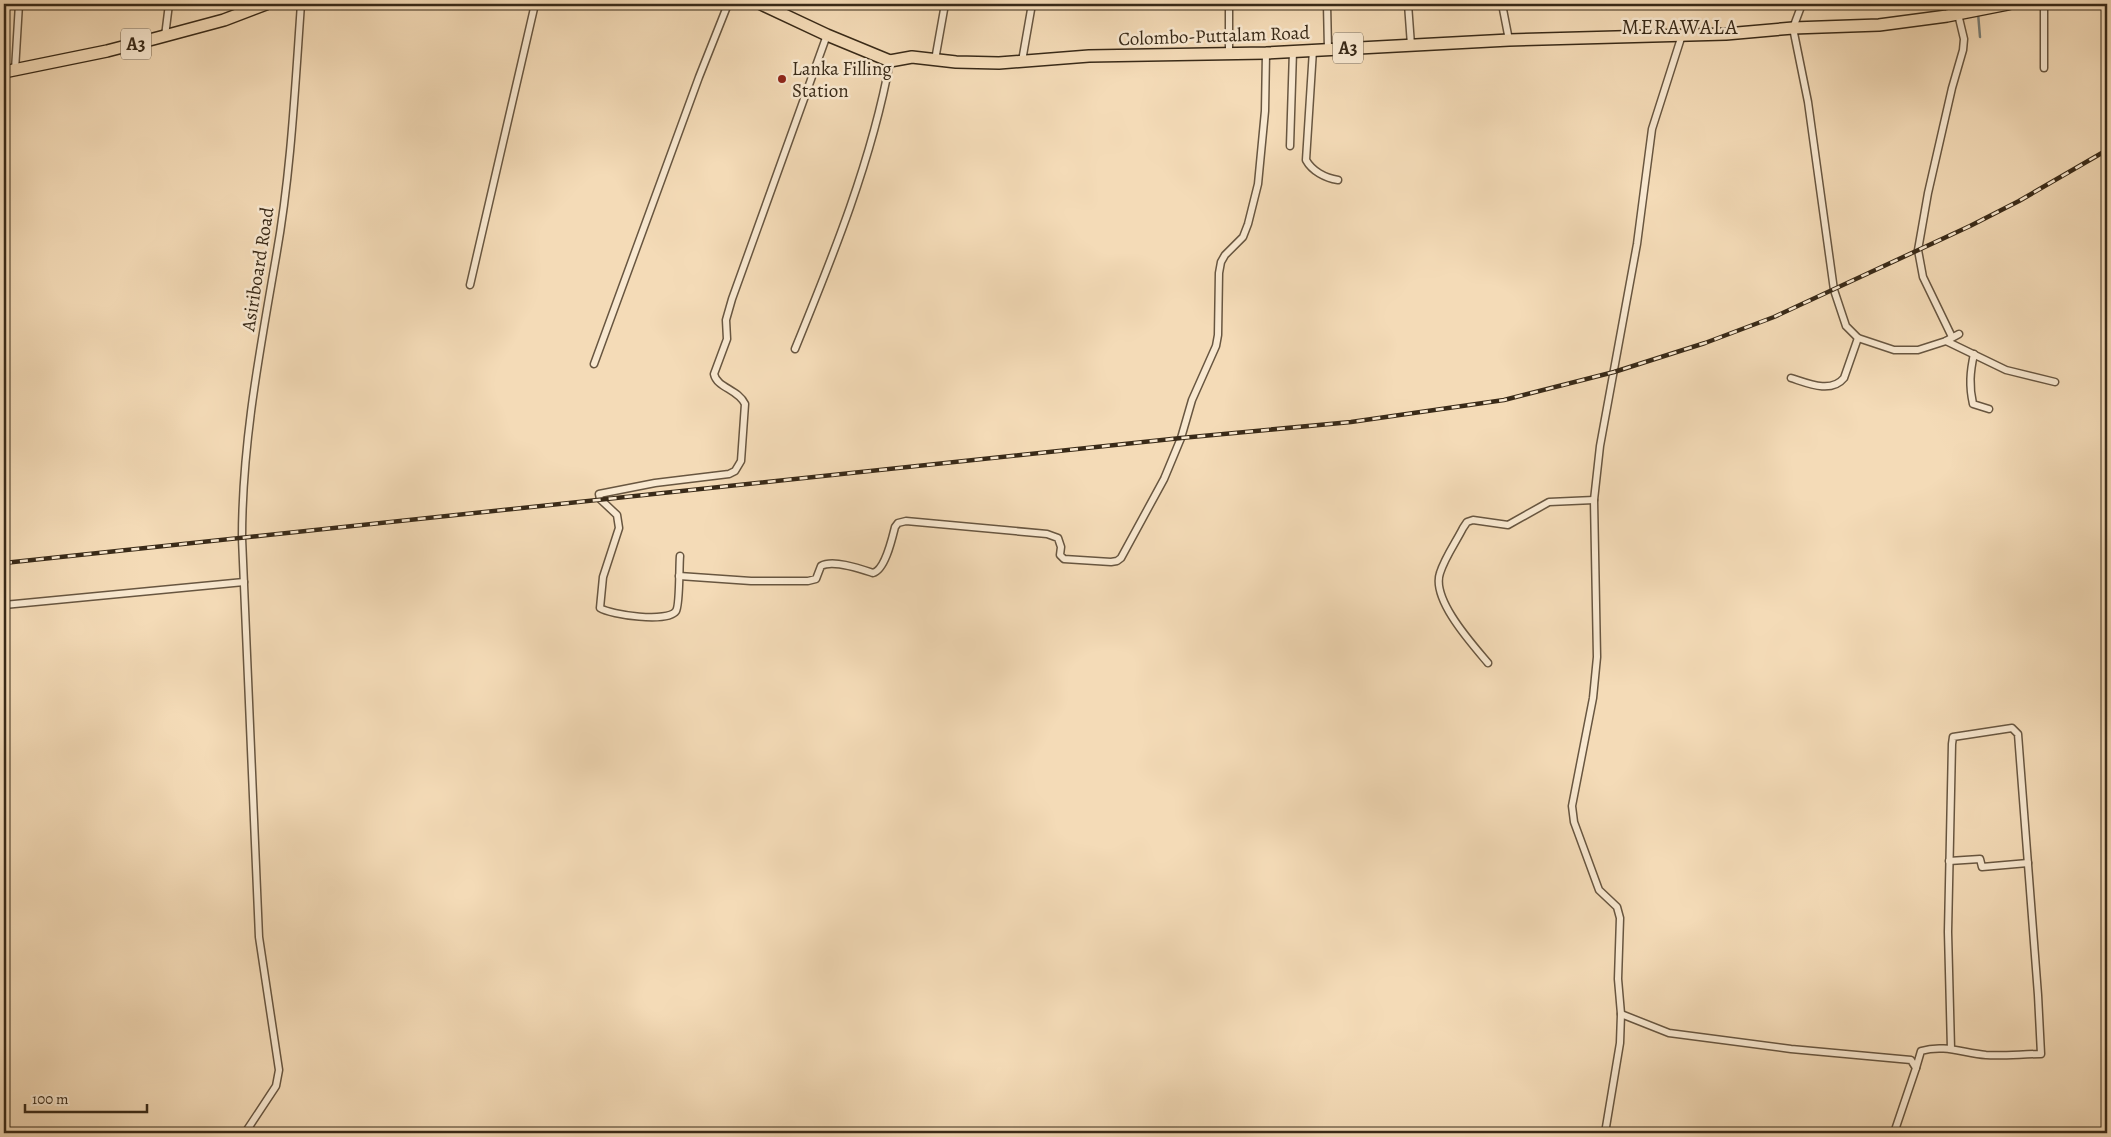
<svg xmlns="http://www.w3.org/2000/svg" width="2111" height="1137" viewBox="0 0 2111 1137" font-family="Alegreya,serif">
<style>
.lines{fill:none;stroke-linecap:round;stroke-linejoin:round}
.stream{stroke:#777f79;stroke-width:2.5}
.street-casing{stroke:#685640;stroke-width:9}
.highway-casing{stroke:#392a18;stroke-width:14}
.street{stroke:#f8e8d0;stroke-width:6}
.highway{stroke:#f4dbb7;stroke-width:11}
.rail-casing{stroke:#392a18;stroke-width:4.5}
.rail{stroke:#f8e8d0;stroke-width:2.5;stroke-dasharray:8;stroke-linecap:butt}
.poi-dot{fill:#8f2418;stroke:#f8e8d0;stroke-width:2}
.labels{text-anchor:middle;stroke-width:5;stroke-linejoin:round;paint-order:stroke}
.shield{fill:#f8e8d0;stroke:#72634f;stroke-width:1}
.shield-label{font-size:18px;font-weight:bold;fill:#392a18}
.street-label{font-size:19px;fill:#392a18;stroke:#f8e8d0}
.poi-label{font-size:19px;fill:#392a18;stroke:#f8e8d0;text-anchor:start}
.quarter-label{font-size:21px;letter-spacing:1px;fill:#392a18;stroke:#f8e8d0}
</style>
<rect width="100%" height="100%" fill="#f4dbb7"/>
<filter id="stains"><feTurbulence type="fractalNoise" baseFrequency=".004" numOctaves="4"/><feColorMatrix values="0 0 0 0 .2 0 0 0 0 .09 0 0 0 0 .02 0 0 0 .5 -.17"/></filter>
<radialGradient id="worn" r=".72"><stop offset=".6" stop-color="#630" stop-opacity="0"/><stop offset="1" stop-color="#630" stop-opacity=".3"/></radialGradient>
<g class="lines">
<path class="stream" d="M1978,13L1980,37"/>
<g class="street-casing">
<g id="street">
<path d="M1229,4V52"/>
<path d="M1327,4L1328,49"/>
<path d="M1408,4L1411,45"/>
<path d="M1502,4L1509,40"/>
<path d="M1802,4L1793,28L1808,102L1834,290L1846,326L1858,338L1894,350H1918L1946,341L1959,334"/>
<path d="M165,36L169,4"/>
<path d="M1313,50L1306,160C1312,171 1325,178 1338,180"/>
<path d="M935,60L945,4"/>
<path d="M1022,61L1032,4"/>
<path d="M2044,68V4"/>
<path d="M15,70L19,4"/>
<path d="M1290,146L1293,51"/>
<path d="M470,285L535,4"/>
<path d="M1952,337L1923,277L1918,250L1928,193L1952,88L1963,50L1964,39L1958,14"/>
<path d="M1946,341L2006,370L2055,382"/>
<path d="M795,349C833,256 872,160 890,61"/>
<path d="M1974,354C1970,372 1969,386 1973,404L1989,409"/>
<path d="M594,364L699,77L728,4"/>
<path d="M1791,378C1807,383 1831,394 1844,378L1858,338"/>
<path d="M680,556C679,566 680,605 676,611C668,623 611,615 600,608L603,577L619,528L617,515L600,499L599,494L655,483L729,474L735,471L741,461L745,404C738,389 717,388 714,374L727,339L726,320L732,299L827,35"/>
<path d="M679,576L751,581H808L816,579L821,566C833,559 861,569 873,573C885,570 892,539 895,527L898,523L906,521L1047,534L1058,538L1061,547L1060,555L1064,559L1111,562L1117,561L1121,558L1164,479L1181,438L1192,400L1216,346L1218,335L1219,273L1221,262L1225,255L1243,237L1248,224L1258,184L1265,111L1266,53"/>
<path d="M4,605L244,582"/>
<path d="M1488,663C1472,644 1431,599 1440,573C1445,557 1456,542 1463,528L1467,522L1473,520L1508,525L1549,502L1594,500"/>
<path d="M1949,861L1980,859L1982,867L2028,863"/>
<path d="M1621,1014L1669,1033L1791,1049L1911,1060L1916,1068L1894,1133"/>
<path d="M1916,1068L1921,1051C1944,1044 1963,1053 1986,1055C2004,1056 2023,1054 2041,1054L2038,995L2018,734L2012,728L1953,737L1952,744L1948,932L1951,1049"/>
<path d="M245,1133L276,1086L279,1070L259,937L242,538C242,443 260,350 276,257C291,173 295,88 301,4"/>
<path d="M1605,1133L1620,1043L1621,1014L1618,979L1620,918L1617,907L1599,890L1574,822L1572,806L1593,698L1597,657L1594,500L1600,446L1637,244L1652,129L1682,35"/>
</g>
</g>
<g class="highway-casing">
<g id="highway">
<path d="M761,4L827,35L890,61L912,57L956,62L999,63L1089,56L1266,53L1509,40L1726,34L1793,28L1879,25L1947,16L2008,4"/>
<path d="M4,72L107,51L157,38L224,20L266,4"/>
</g>
</g>
<use href="#street" class="street"/>
<use href="#highway" class="highway"/>
<g class="rail-casing">
<path id="rail" d="M4,563L1181,438L1351,422L1504,400L1614,372L1705,343L1774,317L1970,226L2019,201L2107,150"/>
</g>
<use href="#rail" class="rail"/>
</g>
<circle class="poi-dot" cx="782" cy="79" r="5"/>
<g class="labels">
<g class="shield">
<rect x="121" y="28.5" width="30" height="31" rx="4"/>
<rect x="1333" y="32.5" width="30" height="31" rx="4"/>
</g>
<g class="shield-label">
<text x="136" y="50">A3</text>
<text x="1348" y="54">A3</text>
</g>
<g class="street-label">
<text transform="translate(1214 35) rotate(-2)" y="7">Colombo-Puttalam Road</text>
<text transform="translate(257 269) rotate(-81)" y="7">Asiriboard Road</text>
</g>
<g class="poi-label">
<text x="792" y="75">Lanka Filling<tspan x="792" dy="22">Station</tspan></text>
</g>
<g class="quarter-label">
<text x="1680" y="34">MERAWALA</text>
</g>
</g>
<rect width="2111" height="1137" fill="none" stroke="#f4dbb7" stroke-width="20"/>
<rect x="5" y="5" width="2101" height="1127" fill="none" stroke="#392a18" stroke-width="2.5"/>
<rect x="10" y="10" width="2091" height="1117" fill="none" stroke="#392a18"/>
<path d="M25 1104v8h122v-8" fill="none" stroke="#392a18" stroke-width="2.5"/>
<text x="32" y="1104" font-size="15" fill="#392a18" stroke="#f8e8d0" stroke-width="4" paint-order="stroke">100 m</text>
<rect width="100%" height="100%" filter="url(#stains)"/>
<rect width="100%" height="100%" fill="url(#worn)"/>
</svg>
